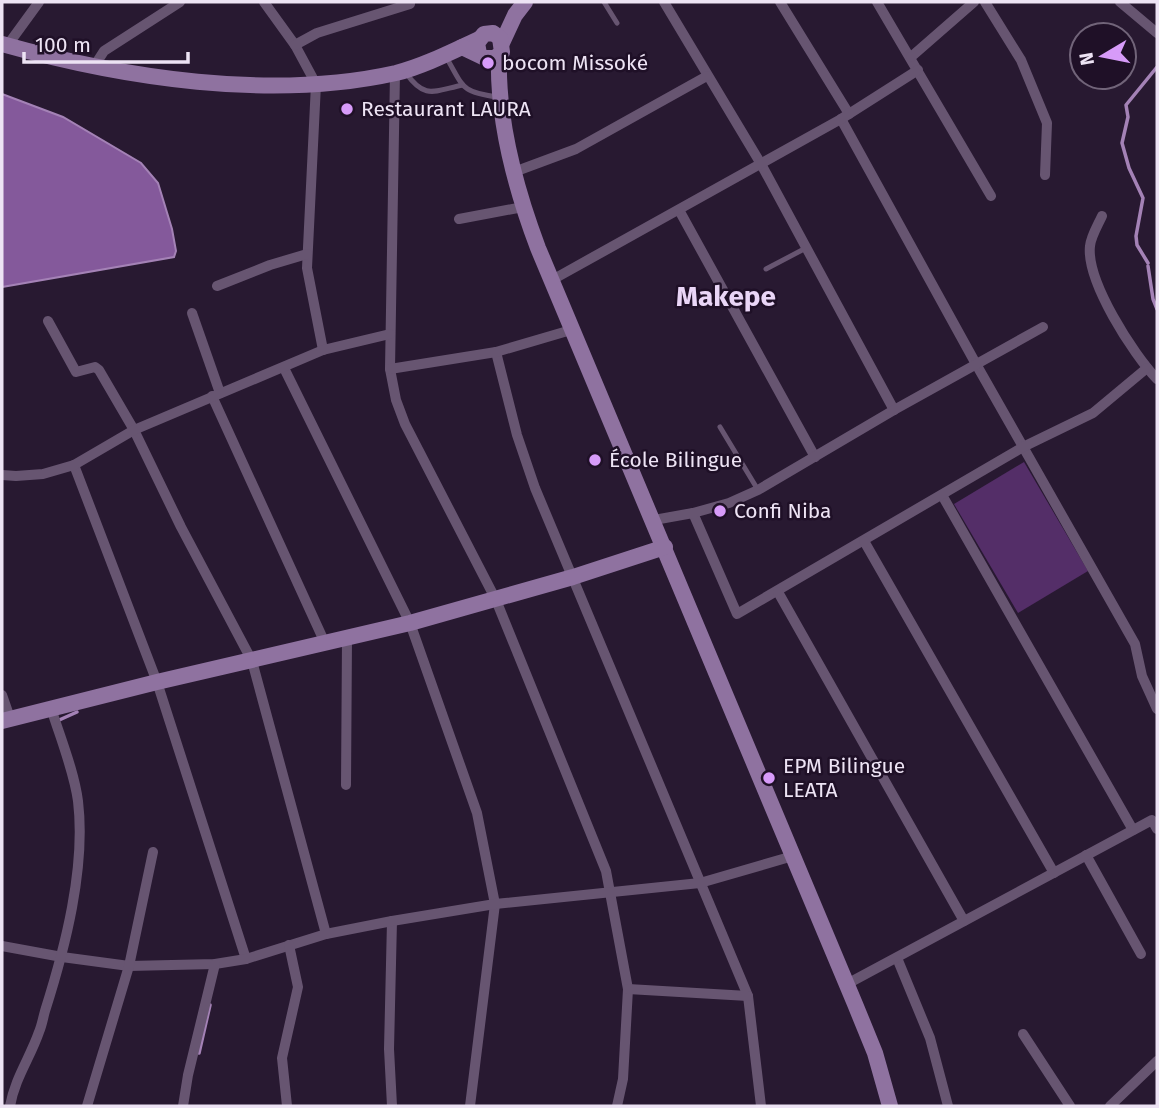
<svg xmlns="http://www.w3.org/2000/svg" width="1159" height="1108" viewBox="0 0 1159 1108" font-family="'Fira Sans',sans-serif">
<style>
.green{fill:#542e68}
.water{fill:#84599b;stroke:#a482b6;stroke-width:2}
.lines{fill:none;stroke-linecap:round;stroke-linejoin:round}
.stream{stroke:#a482b6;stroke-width:3.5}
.lane{stroke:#675571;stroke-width:5}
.street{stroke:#675571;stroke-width:10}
.secondary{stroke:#8f72a0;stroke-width:16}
.poi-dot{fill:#d79bf9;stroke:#1f1027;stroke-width:2.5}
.labels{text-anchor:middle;stroke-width:5;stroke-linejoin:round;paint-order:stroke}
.poi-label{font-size:21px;fill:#ede3f4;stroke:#1f1027;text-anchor:start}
.district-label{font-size:28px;font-weight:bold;fill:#ead6f7;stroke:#1f1027}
</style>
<rect width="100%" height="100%" fill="#281931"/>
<path class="green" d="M1024,462L1088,571L1018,613L954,504Z"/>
<path class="water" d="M2,94L63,117L141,163L158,183L172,229L176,251L174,257L2,287Z"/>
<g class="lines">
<g class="stream">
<path d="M1148,263L1137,245L1136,236L1143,198L1129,168L1122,143L1128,117L1126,105L1157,67"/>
<path d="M1148,266L1153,299L1157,309"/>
<path d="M57,721L77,712"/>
<path d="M199,1053L210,1005"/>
</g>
<g class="lane">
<path d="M604,2L617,23"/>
<path d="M446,57C464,87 460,92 497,97"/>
<path d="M406,73C425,100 434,91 463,85"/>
<path d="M766,269L806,248"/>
<path d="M720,427L758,490"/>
</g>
<g class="street">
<path d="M264,2L295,45L316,84L307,268L323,350"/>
<path d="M664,2L761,164L894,410"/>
<path d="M780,2L849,114"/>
<path d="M877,2L991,196"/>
<path d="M985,2L1021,60L1047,123L1045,175"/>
<path d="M1120,2L1157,33"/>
<path d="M295,45L317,33L410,4"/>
<path d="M7,46L39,2"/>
<path d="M911,57L974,2"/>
<path d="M95,65L104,51L180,2"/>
<path d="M395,73L390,369L396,400L405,424L496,600L606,871L628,989L623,1079L617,1106"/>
<path d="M841,119L976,364L1135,644L1142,676L1157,709"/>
<path d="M514,172L576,149L707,76"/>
<path d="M679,210L815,457"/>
<path d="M1102,216C1098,225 1091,236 1090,246C1086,281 1133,354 1157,379"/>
<path d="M459,219L523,207"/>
<path d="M552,280L841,119L918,70"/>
<path d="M217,286L270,265L307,254"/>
<path d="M192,313L220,393"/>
<path d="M48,321L76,372L95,367L99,370L134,430L181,527L252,661L326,934"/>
<path d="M496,352L517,435L535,488L748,996L761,1106"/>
<path d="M284,368L410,623L477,813L495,904L470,1106"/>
<path d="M390,369L496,352L571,330"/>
<path d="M212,396L325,643"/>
<path d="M74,465L157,682L246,959"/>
<path d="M2,475L16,476L43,474L74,465L134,430L323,350L390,334"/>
<path d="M942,495L1133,830"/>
<path d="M693,513L737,614L1023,447L1093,413L1147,368"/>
<path d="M654,520L693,513L729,503L758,490L894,410L1043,327"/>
<path d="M864,541L1054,873"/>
<path d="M778,592L964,921"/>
<path d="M2,695L10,718"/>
<path d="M346,785L347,638"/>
<path d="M1086,855L1141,954"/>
<path d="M392,921L389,1049L392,1106"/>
<path d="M2,946L62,957L129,966L215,964L246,959L326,934L392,921L495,904L700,883L793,856"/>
<path d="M897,958L930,1038L948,1106"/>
<path d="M847,984L1152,820L1157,829"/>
<path d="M628,989L748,996"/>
<path d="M1023,1034L1070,1106"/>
<path d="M10,1106C15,1078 30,1058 39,1032C42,1025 43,1018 45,1011C65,948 86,868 78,801C74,771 60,737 51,708"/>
<path d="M87,1106L129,966L153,852"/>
<path d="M183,1106L188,1075L215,964"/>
<path d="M287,1106L282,1058L298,987L289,945"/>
<path d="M1110,1106L1157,1061"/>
</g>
<g class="secondary">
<path d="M502,43L515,15L525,2"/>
<path d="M2,44C123,78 271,101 396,73C424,66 453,51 479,39"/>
<path d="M462,47L485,58H495L502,52L500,38L493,33L484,34L477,43L479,54"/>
<path d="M499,56C497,121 515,187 538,248L855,1004L875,1053L890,1106"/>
<path d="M2,721L157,682L410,623L573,577L665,547"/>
</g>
</g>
<g class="poi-dot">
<circle cx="488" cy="63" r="7"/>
<circle cx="347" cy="109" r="7"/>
<circle cx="595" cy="460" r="7"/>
<circle cx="720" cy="511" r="7"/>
<circle cx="769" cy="778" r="7"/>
</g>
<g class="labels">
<g class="poi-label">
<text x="502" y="70">bocom Missoké</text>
<text x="361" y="116">Restaurant LAURA</text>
<text x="609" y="467">École Bilingue</text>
<text x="734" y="518">Confi Niba</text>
<text x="783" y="773">EPM Bilingue<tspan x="783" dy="24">LEATA</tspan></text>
</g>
<g class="district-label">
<text x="726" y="306">Makepe</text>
</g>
</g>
<rect width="1159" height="1108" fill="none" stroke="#ede3f4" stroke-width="7"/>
<g transform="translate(1103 56) rotate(260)"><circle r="33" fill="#1f1027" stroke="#716479" stroke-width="2"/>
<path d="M0-5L12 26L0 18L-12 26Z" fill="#d79bf9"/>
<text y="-10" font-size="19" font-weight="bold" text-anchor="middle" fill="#ede3f4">N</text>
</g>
<path d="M24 52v10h164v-10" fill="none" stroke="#ede3f4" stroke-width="3.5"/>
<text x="35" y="52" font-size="21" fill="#ede3f4" stroke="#1f1027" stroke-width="5" paint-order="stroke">100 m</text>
</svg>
